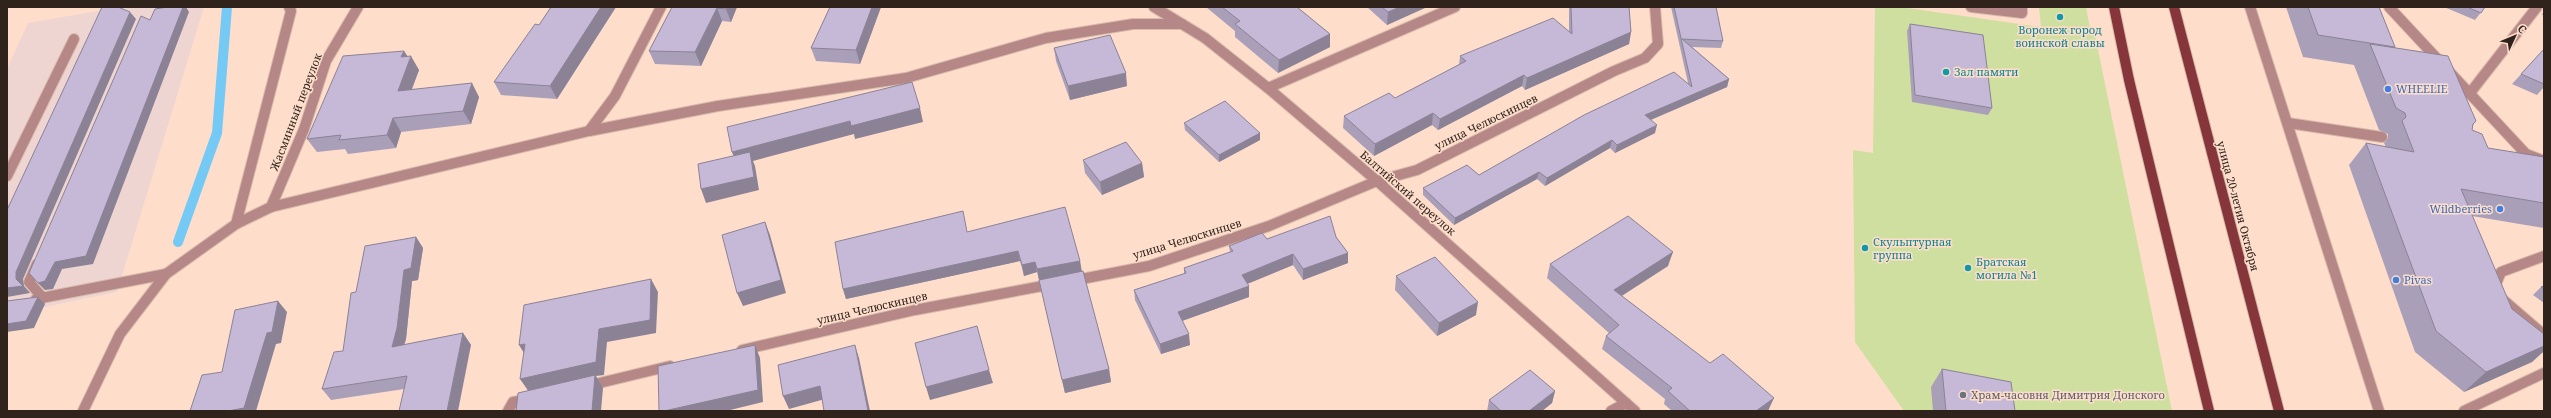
<svg xmlns="http://www.w3.org/2000/svg" width="2551" height="418" viewBox="0 0 2551 418" font-family="'Noto Serif',serif">
<style>
.industrial{fill:#efd5d1}
.green{fill:#cedf9f}
.lines{fill:none;stroke-linecap:round;stroke-linejoin:round}
.stream{stroke:#75c9f5;stroke-width:10}
.service-casing{stroke:#d9bcac;stroke-width:12}
.minor-casing{stroke:#d9bcac;stroke-width:12}
.primary-casing{stroke:#d9bcac;stroke-width:12}
.service{stroke:#b68787;stroke-width:10}
.minor{stroke:#b68787;stroke-width:10}
.primary{stroke:#86363b;stroke-width:10}
.wall{fill:#aa9fb9}
.shaded-wall{fill:#8b8296}
.building{fill:#c6b9d7;stroke:#8b8296}
.culture-dot{fill:#0f9aa8;stroke:#fedecb;stroke-width:1.5}
.shop-dot{fill:#3f7fe0;stroke:#fedecb;stroke-width:1.5}
.worship-dot{fill:#6b7280;stroke:#fedecb;stroke-width:1.5}
.labels{text-anchor:middle;stroke-width:3;stroke-linejoin:round;paint-order:stroke}
.culture-label{font-size:11px;fill:#0d838f;stroke:#fedecb;text-anchor:start}
.shop-label{font-size:11px;fill:#366cbe;stroke:#fedecb;text-anchor:start}
.street-label{font-size:11px;fill:#2f231c;stroke:#fedecb}
.worship-label{font-size:11px;fill:#5b616d;stroke:#fedecb;text-anchor:start}
</style>
<rect width="100%" height="100%" fill="#fedecb"/>
<path class="industrial" d="M121,7H204L117,292L7,315V69L28,23Z"/>
<path class="green" d="M1875,7H1900L2041,27L2039,7H2086L2091,34L2095,35L2172,411H1904L1855,342L1853,150L1873,153Z"/>
<g class="lines">
<path class="stream" d="M178,242L217,133L227,7"/>
<g class="service-casing">
<g id="service">
<path d="M1971,7L2022,13V7"/>
<path d="M2250,7L2379,411"/>
<path d="M2389,7L2526,154L2544,161"/>
<path d="M1268,88L1455,7"/>
<path d="M2288,123L2382,137"/>
<path d="M7,176L74,39"/>
<path d="M2544,256L2501,272L2493,291L2544,335"/>
<path d="M37,264L29,282L43,298"/>
<path d="M36,299L166,274"/>
</g>
</g>
<g class="minor-casing">
<g id="minor">
<path d="M1154,7L1205,38L1268,88L1377,181L1635,411"/>
<path d="M2470,93L2537,7"/>
<path d="M589,131L615,96L661,7"/>
<path d="M271,207L304,129L326,61L358,7"/>
<path d="M236,224L291,11L289,7"/>
<path d="M1071,281L1149,266L1269,226L1377,181L1417,170L1614,71L1645,58L1658,44L1655,7"/>
<path d="M742,350L915,310L1053,284"/>
<path d="M587,386L670,366"/>
<path d="M83,411L120,334L166,274L236,224L271,207L589,131L718,106L906,78L1046,38L1133,24H1182"/>
<path d="M508,411L513,402L530,399"/>
<path d="M1611,411L1626,403"/>
<path d="M2464,411L2544,373"/>
</g>
</g>
<g class="primary-casing">
<g id="primary">
<path d="M2114,7L2129,80L2209,411"/>
<path d="M2174,7L2279,411"/>
</g>
</g>
<use href="#service" class="service"/>
<use href="#minor" class="minor"/>
<use href="#primary" class="primary"/>
</g>
<g class="wall">
<path d="M551,7H616L557,99L501,95L494,82L539,25Z"/>
<path d="M672,7H737L731,22L722,21L701,66L655,64L649,51Z"/>
<path d="M830,7H881L860,64L816,61L811,48Z"/>
<path d="M1206,7H1297L1330,34V47L1278,73L1235,37V31Z"/>
<path d="M1367,7H1427L1387,25Z"/>
<path d="M1569,7H1629L1631,32L1629,44L1525,90L1522,86L1438,130L1432,125L1374,156L1343,128L1344,116L1395,98L1459,65L1460,56L1569,31Z"/>
<path d="M1671,7H1716L1723,41L1721,48L1692,47L1729,79L1727,87L1651,120L1655,133L1615,153L1610,148L1545,186L1537,179L1454,225L1423,195V188L1479,175L1688,83Z"/>
<path d="M2286,7H2379L2395,47L2476,121L2473,125L2472,130L2488,148L2544,157V228L2472,216L2512,309L2544,334V351L2532,362L2464,392L2415,352L2349,165L2366,143L2386,147L2384,143L2388,138V134L2379,130L2354,65L2303,57Z"/>
<path d="M2444,7H2485L2475,20Z"/>
<path d="M2544,10V15H2542Z"/>
<path d="M1910,24L1992,108L1988,115L1912,102L1907,31Z"/>
<path d="M1054,48L1127,86L1070,100L1056,61Z"/>
<path d="M2544,49V87L2537,95L2512,84Z"/>
<path d="M404,51L407,57L419,70L412,89L479,97L471,124L401,132L396,148L348,154L345,149L317,152L307,139Z"/>
<path d="M1184,123L1260,133V140L1219,162L1185,130Z"/>
<path d="M1083,160L1142,163L1144,177L1102,195L1085,173Z"/>
<path d="M967,232L1080,261L1081,272L1109,369L1111,382L1065,393L1039,280L1037,272L1024,276L1020,261L846,299L843,289Z"/>
<path d="M416,237L423,248L418,280L412,281L406,339L404,345L463,333L471,345L404,389L331,400L322,389L343,351Z"/>
<path d="M1336,237L1348,253V263L1303,280L1293,265L1247,284L1249,297L1182,321L1190,345L1161,354L1135,300L1134,290L1184,274V268L1230,252L1229,246L1267,239Z"/>
<path d="M1550,264L1668,266L1622,296L1768,411H1672L1664,404L1665,399L1602,349L1606,336L1609,333L1547,278Z"/>
<path d="M1396,276L1476,315L1437,336L1395,290Z"/>
<path d="M2544,286V303L2533,295L2541,287Z"/>
<path d="M1942,369L2015,411H1933L1931,387Z"/>
<path d="M1555,391L1552,403L1542,411H1487L1489,400Z"/>
</g>
<g class="shaded-wall">
<path d="M183,7H186L189,12L93,264L62,269L53,289L45,290L38,283Z"/>
<path d="M601,7H616L557,99L550,86Z"/>
<path d="M727,7H737L731,22L726,9Z"/>
<path d="M872,7H881L860,64L856,50Z"/>
<path d="M1400,7H1427L1387,25L1388,12Z"/>
<path d="M717,8L722,21L701,66L695,52Z"/>
<path d="M130,12L136,19L23,279L24,286L30,293L7,297V288L16,272Z"/>
<path d="M1631,32L1629,44L1525,90L1527,78Z"/>
<path d="M1330,34V47L1278,73L1279,60Z"/>
<path d="M404,51L410,60L411,56L419,70L406,104L398,91L401,57Z"/>
<path d="M1126,73L1127,86L1070,100L1068,86Z"/>
<path d="M1524,75L1522,86L1438,130L1440,119Z"/>
<path d="M1729,79L1727,87L1643,123L1645,115Z"/>
<path d="M472,83L479,97L471,124L463,111Z"/>
<path d="M920,108L923,122L855,139L854,134L753,161L755,166L759,190L706,203L701,189L737,165L732,152L850,121Z"/>
<path d="M1433,113L1432,125L1374,156L1375,144Z"/>
<path d="M393,118L401,132L396,148L387,135Z"/>
<path d="M1657,125L1655,133L1615,153L1617,145Z"/>
<path d="M1260,133V140L1219,162V155Z"/>
<path d="M1612,140L1610,148L1545,186L1547,178Z"/>
<path d="M1142,163L1144,177L1102,195L1100,182Z"/>
<path d="M1539,172L1537,179L1454,225L1455,218Z"/>
<path d="M765,222L770,235L786,293L743,306L737,293Z"/>
<path d="M416,237L423,248L418,280L412,281L406,339L400,358L392,347L404,270Z"/>
<path d="M1018,251L1020,261L846,299L843,289Z"/>
<path d="M1673,252L1668,266L1610,303L1614,290Z"/>
<path d="M1348,253V263L1303,280V269Z"/>
<path d="M1293,254V265L1242,286V275Z"/>
<path d="M1080,261L1082,272L1039,280L1037,269Z"/>
<path d="M1035,262L1037,272L1024,276L1022,265Z"/>
<path d="M651,279L658,292L656,333L607,342L604,375L596,376L603,388L601,411H592L529,392L520,379L599,329Z"/>
<path d="M1249,286V297L1179,322L1178,312Z"/>
<path d="M38,297L45,304L34,328L7,332V324Z"/>
<path d="M278,301L287,312L281,343L276,344L256,411H228L267,333Z"/>
<path d="M1478,302L1476,315L1437,336L1439,323Z"/>
<path d="M463,333L471,345L458,411H447Z"/>
<path d="M1189,334L1190,345L1161,354L1160,344Z"/>
<path d="M525,344L527,358L519,345Z"/>
<path d="M755,345L760,358L763,402L726,411H664Z"/>
<path d="M855,345L859,358L870,411H868Z"/>
<path d="M2544,346V351L2532,362L2464,392L2486,372Z"/>
<path d="M1109,369L1111,382L1065,393L1062,380Z"/>
<path d="M989,370L993,383L930,400L926,387Z"/>
<path d="M820,386L825,399L789,409L783,396Z"/>
<path d="M1555,391L1552,403L1542,411H1529Z"/>
<path d="M1774,398L1768,411H1756Z"/>
</g>
<g class="building">
<path d="M102,7H118L130,12L16,272V279L23,286L7,288V210Z"/>
<path d="M168,7H183L86,256L55,262L45,281L38,283L29,273L141,16L150,20L155,9Z"/>
<path d="M551,7H601L550,86L494,82L535,24L539,25Z"/>
<path d="M672,7H727L726,9L717,8L695,52L649,51Z"/>
<path d="M830,7H872L856,50L811,48Z"/>
<path d="M1222,7H1297L1330,34L1279,60L1235,24L1240,21Z"/>
<path d="M1382,7H1400L1388,12Z"/>
<path d="M1571,7H1629L1631,32L1527,78L1524,75L1440,119L1433,113L1375,144L1344,116L1389,93L1395,98L1466,61L1460,56L1553,18L1572,34Z"/>
<path d="M1674,7H1716L1723,41L1682,39L1729,79L1645,115L1657,125L1617,145L1612,140L1547,178L1539,172L1455,218L1423,188L1467,165L1479,175L1584,115L1674,72L1692,87Z"/>
<path d="M2308,7H2379L2395,47L2318,35Z"/>
<path d="M2467,7H2485L2481,13Z"/>
<path d="M1910,24L1983,35L1992,108L1915,95Z"/>
<path d="M1110,35L1126,73L1068,86L1054,48Z"/>
<path d="M2370,44L2448,56L2476,121L2473,124L2472,130L2482,134L2488,148L2544,157V203L2461,189L2512,309L2544,334V346L2486,372L2436,331L2366,143L2414,152L2402,121L2406,117L2405,113L2396,108Z"/>
<path d="M2544,49V84L2521,74Z"/>
<path d="M404,51L401,57L411,56L398,91L472,83L463,111L393,118L387,135L339,140L341,135L307,139L343,56Z"/>
<path d="M912,82L920,108L851,126L850,121L732,152L727,127Z"/>
<path d="M1225,101L1260,133L1219,155L1184,123Z"/>
<path d="M1126,142L1142,163L1100,182L1083,160Z"/>
<path d="M750,152L754,177L701,189L698,164Z"/>
<path d="M1065,207L1080,261L1037,269L1035,262L1022,265L1018,251L843,289L835,242L963,211L967,232Z"/>
<path d="M1330,216L1336,237L1348,253L1303,269L1293,254L1242,275L1249,286L1178,312L1189,334L1160,344L1134,290L1186,273L1184,268L1233,251L1229,246L1262,233L1267,239Z"/>
<path d="M1628,216L1673,252L1614,290L1710,363L1723,354L1774,398L1756,411H1690L1668,391L1672,388L1606,336L1619,325L1550,264Z"/>
<path d="M765,222L781,280L737,293L722,235Z"/>
<path d="M416,237L411,268L404,270L397,328L392,347L463,333L447,411H399L407,376L322,389L334,352L343,351L351,293L356,292L365,246Z"/>
<path d="M1435,257L1478,302L1439,323L1396,276Z"/>
<path d="M1083,271L1109,369L1062,380L1039,280Z"/>
<path d="M651,279L650,320L599,329L596,362L520,379L525,344L519,345L524,305Z"/>
<path d="M2544,286V289L2541,287Z"/>
<path d="M38,297L26,321L7,324V301Z"/>
<path d="M278,301L272,332L267,333L244,408L228,411H190L202,375L222,372L235,310Z"/>
<path d="M977,326L989,370L926,387L915,343Z"/>
<path d="M755,345L758,390L664,411H659L658,366Z"/>
<path d="M855,345L868,411H824L820,386L783,396L778,365Z"/>
<path d="M1942,369L2011,382L2015,411H1946Z"/>
<path d="M1530,370L1555,391L1529,411H1501L1489,400Z"/>
<path d="M595,375L592,411H516L518,393Z"/>
</g>
<g class="culture-dot">
<circle cx="2060" cy="17" r="4"/>
<circle cx="1946" cy="72" r="4"/>
<circle cx="1865" cy="248" r="4"/>
<circle cx="1968" cy="268" r="4"/>
</g>
<g class="shop-dot">
<circle cx="2388" cy="89" r="4"/>
<circle cx="2500" cy="209" r="4"/>
<circle cx="2396" cy="280" r="4"/>
</g>
<circle class="worship-dot" cx="1963" cy="395" r="4"/>
<g class="labels">
<g class="culture-label">
<text x="2060" y="34" text-anchor="middle">Воронеж город<tspan x="2060" dy="13">воинской славы</tspan></text>
<text x="1954" y="76">Зал памяти</text>
<text x="1873" y="246">Скульптурная<tspan x="1873" dy="13">группа</tspan></text>
<text x="1976" y="266">Братская<tspan x="1976" dy="13">могила №1</tspan></text>
</g>
<g class="shop-label">
<text x="2396" y="93">WHEELIE</text>
<text x="2492" y="213" text-anchor="end">Wildberries</text>
<text x="2404" y="284">Pivas</text>
</g>
<g class="street-label">
<text transform="translate(296 112) rotate(-69)" y="4">Жасминный переулок</text>
<text transform="translate(1486 122) rotate(-26)" y="4">улица Челюскинцев</text>
<text transform="translate(1408 193) rotate(41)" y="4">Балтийский переулок</text>
<text transform="translate(2238 206) rotate(75)" y="4">улица 20-летия Октября</text>
<text transform="translate(1187 239) rotate(-17)" y="4">улица Челюскинцев</text>
<text transform="translate(872 308) rotate(-13)" y="4">улица Челюскинцев</text>
</g>
<g class="worship-label">
<text x="1971" y="399">Храм-часовня Димитрия Донского</text>
</g>
</g>
<rect width="2551" height="418" fill="none" stroke="#2f231c" stroke-width="16"/>
<g transform="translate(2515 36) rotate(46)" stroke="#fedecb" stroke-width="3" paint-order="stroke">
<path d="M0-3L7 15L0 10L-7 15Z" fill="#2f231c"/>
<text y="-6" font-size="11" font-weight="bold" text-anchor="middle" fill="#2f231c">С</text>
</g>
</svg>
